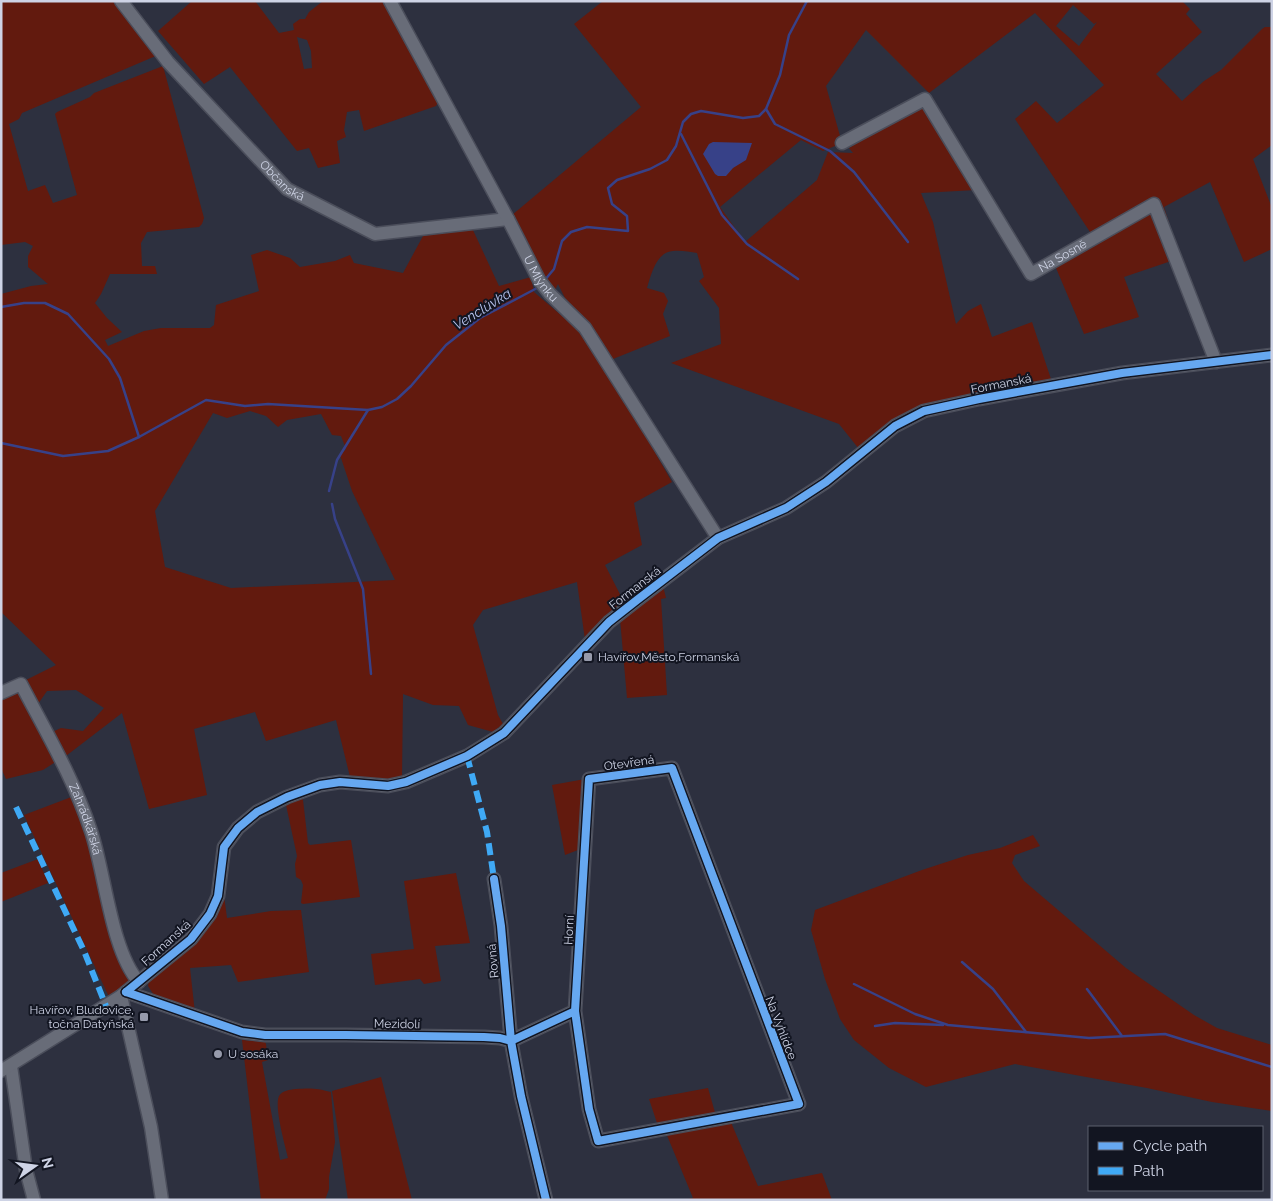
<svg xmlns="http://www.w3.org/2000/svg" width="1273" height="1201" viewBox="0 0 1273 1201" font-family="Raleway,sans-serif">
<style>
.green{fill:#621a0e;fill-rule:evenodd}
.water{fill:#374188}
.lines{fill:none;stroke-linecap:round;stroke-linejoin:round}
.stream{stroke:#374188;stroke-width:2.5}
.minor-casing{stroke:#4b4e5b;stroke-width:15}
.minor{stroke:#686c78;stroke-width:12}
.quiet{stroke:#3fa9f5;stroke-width:6;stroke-dasharray:12 6;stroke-linecap:butt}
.cycleway-casing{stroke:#121521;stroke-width:11}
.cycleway{stroke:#66a8f1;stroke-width:8}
.poi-dot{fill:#969aab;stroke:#121521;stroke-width:2}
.labels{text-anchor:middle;stroke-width:4;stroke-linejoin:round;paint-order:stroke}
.street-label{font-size:12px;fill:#ced3e5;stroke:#121521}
.poi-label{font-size:12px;fill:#ced3e5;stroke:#121521;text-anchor:start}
.water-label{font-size:14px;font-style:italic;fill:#b8c3ee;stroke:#121521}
</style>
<rect width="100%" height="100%" fill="#2d303f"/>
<g class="green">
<path d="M1,1H116L158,55L22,113L19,119L9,124L28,191L45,185L53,203L77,195L55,114L57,112L90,97L94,93L163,66L204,218L202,224L199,227L147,232L141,243L142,266H155L157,274H110L101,294L95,303L107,318L122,332L105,340L108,346L144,331L161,328H210L214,325L216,305L259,291L251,255L267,250L290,258L300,267L335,261L350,255L354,263L403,273L423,236L472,228L499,286L531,277L534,292L576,328L614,381L672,482L634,503L642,545L605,565L625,604L585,640L577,582L483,610L473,625L498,715L503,724L493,732L468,725L459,706L433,705L403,694L402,779L351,781L336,720L266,741L255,712L194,729L207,795L149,809L122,713L62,759L50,733L61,728L83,731L104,708L76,690L47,691L38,704L24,681L56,665L1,612V294L31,286L48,284L28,267V256L33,246L25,242L1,245ZM250,411L266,416L278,427L287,420L321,414L332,435L341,436L346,449L340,455L352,491L395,580L231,588L165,567L155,511L213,413L227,418Z"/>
<path d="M192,1H255L279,33L294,30L293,24L300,19H305L309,12L323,1H382L438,102L436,106L364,131L359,110L347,112L344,130L346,137L337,141L340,163L318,168L309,148L297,151L230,67L204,84L158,31ZM297,37L307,40L311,51L312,68L304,69Z"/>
<path d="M603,1H1182L1190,9L1186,14L1202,32L1156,74L1182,101L1204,81L1221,70L1262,29L1265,27H1272V145L1253,159L1272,208V249L1244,262L1210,182L1164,207L1180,258L1124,277L1139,317L1084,334L1056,268L1057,265L1094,238L1015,119L1036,101L1057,123L1104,85L1035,13L929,93L866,30L826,86L842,143L823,151L801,140L720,207L745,242L817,180L828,152L853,153L849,148L921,105L976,190L921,193L933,222L956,324L968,311L981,304L992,337L1032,322L1052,382L969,396L859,449L839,424L671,363L721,344L719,308L699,281L704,277L697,253C690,252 681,250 673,251C656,252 651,275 647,288L664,293L668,301L663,314L670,336L613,359L586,322L565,298L558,284L554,292L550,291L512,215L641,107L574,24ZM1073,5L1094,24L1097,22L1079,46L1056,26Z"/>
<path d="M663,586L666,598L661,599L667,695L627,698L620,619Z"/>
<path d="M21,684L57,761L43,770L6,779L1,768V693Z"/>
<path d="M585,779L578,850L565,855L552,785Z"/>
<path d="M74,796L131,980L109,997L24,815Z"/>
<path d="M301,797L303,800L308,843L310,845L351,840L360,897L303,904L301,903L303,885L301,880L296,877L295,864L297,856L286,805L287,803Z"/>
<path d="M1033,835L1040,846L1015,855L1012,863L1024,881L1126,968L1194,1015L1217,1028L1272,1045V1111L1212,1102L1147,1088L1015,1064L926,1087L889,1068L854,1040L840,1019L825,979L811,930L815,910L922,870L968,855L1000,848Z"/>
<path d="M38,859L48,883L1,902V873Z"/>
<path d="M456,873L470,943L435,946L441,981L424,984L420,979L375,985L371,954L414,949L404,881Z"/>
<path d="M223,888L227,918L271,911L301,910L309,972L238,982L231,965L190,968L195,1013L154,995L148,986L149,980L194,942Z"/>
<path d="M242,1040L265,1042L266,1044L268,1060L262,1062L280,1160L288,1158C285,1145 274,1107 279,1096C283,1090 289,1090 296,1089C310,1088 317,1088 331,1092L335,1142L329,1177V1189L325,1200H261Z"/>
<path d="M381,1077L412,1200H348L332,1091Z"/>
<path d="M708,1088L716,1116L658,1126L649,1099Z"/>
<path d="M730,1120L758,1186L822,1173L832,1200H684L693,1198L666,1133Z"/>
</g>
<path class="water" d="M713,142L752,143L746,160L733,168L726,176H718L715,174L703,154L709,144Z"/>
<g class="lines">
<g class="stream">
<path d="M766,109L775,124L830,151L854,172L908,242"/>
<path d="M681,134L722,215L747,244L798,279"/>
<path d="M544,281L554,269L562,241L571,232L587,227L628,231L627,216L612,204L608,188L617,180L650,169L667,160L676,146L683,122L691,114L701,111L743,118L759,116L766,109L780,75L789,35L807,1"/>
<path d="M1,307L24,303H45L68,314L109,359L120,378L139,437L206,400L245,406L268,404L368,410L382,407L397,399L411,386L446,345L480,318L539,287"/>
<path d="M1,443L63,456L108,451L139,437"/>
<path d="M329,491L337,460L368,410"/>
<path d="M332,504L335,519L363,589L371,674"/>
<path d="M962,962L993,989L1026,1032"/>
<path d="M854,984L915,1014L948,1025L1089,1038L1165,1034L1272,1067"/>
<path d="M1087,989L1122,1036"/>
<path d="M875,1026L895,1023L943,1025"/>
</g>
<g class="minor-casing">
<g id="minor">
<path id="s1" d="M121,1L168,62L287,189L375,234L508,219"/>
<path id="s2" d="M390,1L508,219L539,280L550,294L585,328L718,538"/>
<path id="s3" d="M842,143L925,99L1031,274L1154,204L1216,362"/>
<path id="s4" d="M1,693L21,684C46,732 74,779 91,831C105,872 111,951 139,982"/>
<path d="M494,879L501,926L511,1041L575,1011L589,779L672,768L799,1104L598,1141L589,1109L575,1011"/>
<path d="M126,992L242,1032L265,1035H346L484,1037L500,1038L511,1041L521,1096L546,1200"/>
<path d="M121,996L151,1127L162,1200"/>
<path d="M11,1066L26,1170L34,1200"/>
<path d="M1,1071L121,996L191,939L210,914L218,896L224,847L238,828L257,812L287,797L320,785L340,782L388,786L406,782L467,756L504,733L609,622L637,600L718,538L786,508L826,482L895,426L924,411L979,399L1122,373L1272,355"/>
</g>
</g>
<use href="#minor" class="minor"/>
<g class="quiet">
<path d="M467,756L487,832L494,879"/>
<path d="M16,807L84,951L106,1006"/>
</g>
<g class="cycleway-casing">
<g id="cycleway">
<path d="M494,879L501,926L511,1041L575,1011L589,779L672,768L799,1104L598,1141L589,1109L575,1011"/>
<path d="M126,992L191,939L210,914L218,896L224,847L238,828L257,812L287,797L320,785L340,782L388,786L406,782L467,756L504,733L609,622L637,600L718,538L786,508L826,482L895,426L924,411L979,399L1122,373L1272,355"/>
<path d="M126,992L242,1032L265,1035H346L484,1037L500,1038L511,1041L521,1096L546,1200"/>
</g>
</g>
<use href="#cycleway" class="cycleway"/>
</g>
<g class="poi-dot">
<rect x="583" y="652" width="10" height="10" rx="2.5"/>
<rect x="139" y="1012" width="10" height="10" rx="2.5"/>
<circle cx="218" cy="1054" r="5"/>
</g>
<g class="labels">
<g class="street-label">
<text dy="4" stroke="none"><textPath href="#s1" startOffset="242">Občanská</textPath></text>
<text dy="4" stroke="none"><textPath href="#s3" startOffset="335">Na Sosně</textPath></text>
<text dy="4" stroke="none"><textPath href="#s2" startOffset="316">U Mlýnku</textPath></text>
<text transform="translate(1001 384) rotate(-11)" y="4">Formanská</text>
<text transform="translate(635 588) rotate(-38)" y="4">Formanská</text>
<text transform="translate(629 763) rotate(-8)" y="4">Otevřená</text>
<text dy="4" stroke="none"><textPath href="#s4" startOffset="172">Zahrádkářská</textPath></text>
<text transform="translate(569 930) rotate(-87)" y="4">Horní</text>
<text transform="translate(166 943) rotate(-42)" y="4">Formanská</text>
<text transform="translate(493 961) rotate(-95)" y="4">Rovná</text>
<text transform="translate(397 1024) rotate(1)" y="4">Mezidolí</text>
<text transform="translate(781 1028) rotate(69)" y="4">Na Vyhlídce</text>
</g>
<g class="poi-label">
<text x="598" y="661">Havířov,Město,Formanská</text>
<text x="134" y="1014" text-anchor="end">Havířov, Bludovice,<tspan x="134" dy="14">točna Datyňská</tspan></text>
<text x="228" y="1058">U sosáka</text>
</g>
<g class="water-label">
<text transform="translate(482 309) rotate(-32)" y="5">Venclůvka</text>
</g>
</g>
<rect width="1273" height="1201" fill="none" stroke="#ced3e5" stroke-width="5"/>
<rect x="1088" y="1126" width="175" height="65" fill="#121521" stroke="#5d616f"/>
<rect x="1098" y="1142" width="25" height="8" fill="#66a8f1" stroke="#5d616f"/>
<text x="1133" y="1151" font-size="15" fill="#ced3e5">Cycle path</text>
<rect x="1098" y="1167" width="25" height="8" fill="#3fa9f5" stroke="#5d616f"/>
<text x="1133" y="1176" font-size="15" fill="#ced3e5">Path</text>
<g transform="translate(35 1166) rotate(76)" stroke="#121521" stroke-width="4" paint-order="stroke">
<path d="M0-4L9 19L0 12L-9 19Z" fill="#ced3e5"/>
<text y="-8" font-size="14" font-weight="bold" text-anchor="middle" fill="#ced3e5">N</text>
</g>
</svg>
